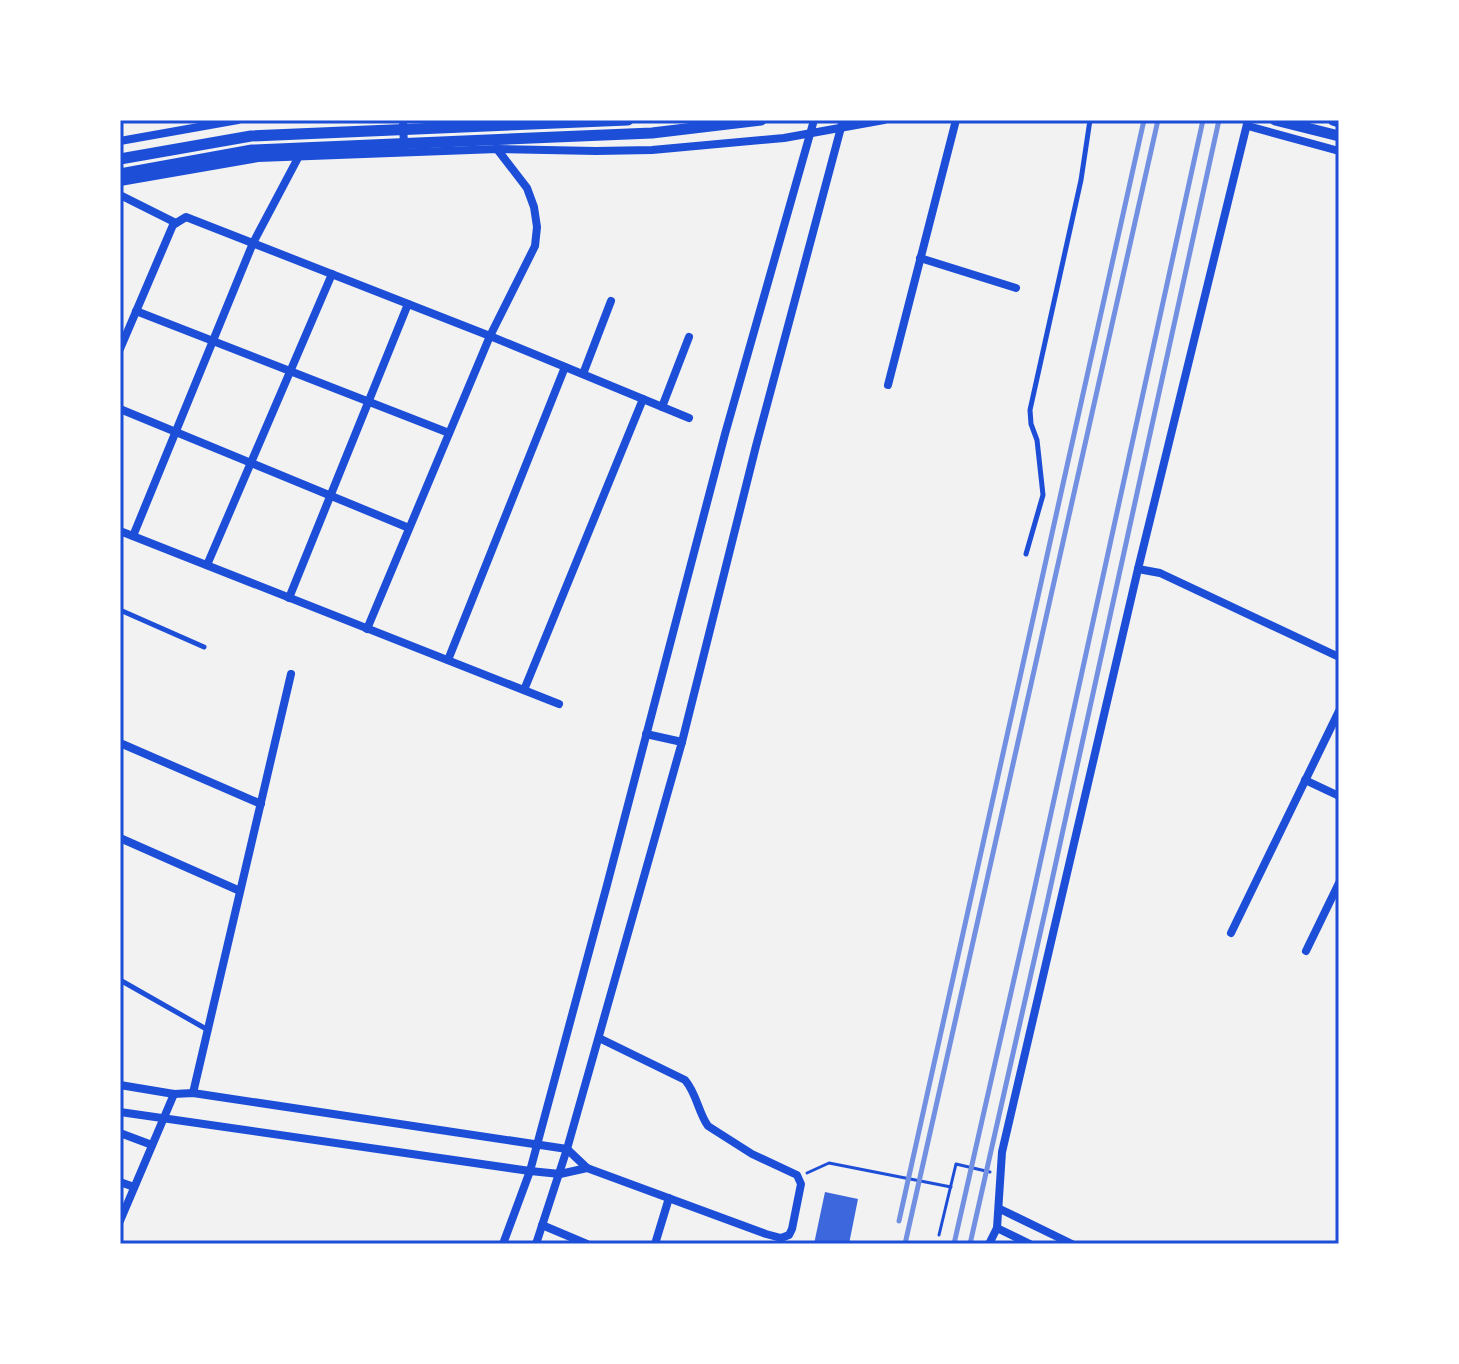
<svg xmlns="http://www.w3.org/2000/svg" width="1459" height="1364" viewBox="0 0 1459 1364" font-family="Signika,sans-serif">
<style>
.building{fill:#3d67dc}
.lines{fill:none;stroke-linecap:round;stroke-linejoin:round}
.path{stroke:#1d4ed8;stroke-width:3}
.service{stroke:#1d4ed8;stroke-width:5}
.minor{stroke:#1d4ed8;stroke-width:8}
.tertiary{stroke:#1d4ed8;stroke-width:11}
.rail{stroke:#7290e2;stroke-width:5}
.neatline{fill:none;stroke:#1d4ed8;stroke-width:3}
</style>
<rect width="100%" height="100%" fill="#f2f2f2"/>
<path class="building" d="M825,1192L858,1199L849,1244H814Z"/>
<g class="lines">
<g class="path">
<path d="M807,1173L829,1163L951,1187"/>
<path d="M939,1235L956,1164L990,1172"/>
</g>
<g class="service">
<path d="M1026,554L1043,495L1037,440L1031,424L1030,410L1081,180L1090,120"/>
<path d="M120,610L204,647"/>
<path d="M120,980L208,1030"/>
</g>
<g class="minor">
<path d="M403,120L404,147"/>
<path d="M1248,126L1339,151"/>
<path d="M120,141L238,120"/>
<path d="M120,182L258,158L497,149L596,151L652,150L784,138L884,120"/>
<path d="M120,195L176,223"/>
<path d="M920,258L1016,288"/>
<path d="M136,311L449,433"/>
<path d="M120,349L173,225L186,217L490,336L689,418"/>
<path d="M583,374L611,301"/>
<path d="M888,385L956,120"/>
<path d="M662,407L689,337"/>
<path d="M120,409L409,528"/>
<path d="M120,531L559,704"/>
<path d="M133,536L253,243L299,156"/>
<path d="M207,565L332,274"/>
<path d="M1138,569L1160,573L1339,657"/>
<path d="M289,598L408,304"/>
<path d="M367,629L490,336L535,246L537,227L534,207L527,188L497,149"/>
<path d="M448,660L565,367"/>
<path d="M524,690L643,399"/>
<path d="M646,734L682,742"/>
<path d="M120,743L261,804"/>
<path d="M1305,780L1339,796"/>
<path d="M120,838L240,891"/>
<path d="M1231,933L1339,711"/>
<path d="M1306,951L1339,883"/>
<path d="M120,1085L174,1094L193,1093L567,1149L587,1168L766,1234L781,1238L789,1235L792,1229L801,1184L797,1175L752,1154L708,1126C698,1112 697,1094 685,1080L599,1038"/>
<path d="M193,1093L291,674"/>
<path d="M120,1112L530,1171L560,1174L587,1168"/>
<path d="M120,1133L152,1145"/>
<path d="M120,1182L134,1187"/>
<path d="M1000,1209L1072,1244"/>
<path d="M120,1221L174,1094"/>
<path d="M542,1225L587,1244"/>
<path d="M997,1228L1030,1244"/>
<path d="M503,1244L530,1171L607,885L725,434L814,120"/>
<path d="M536,1244L567,1149L682,742L756,446L843,120"/>
<path d="M655,1244L669,1198"/>
<path d="M989,1244L997,1228L1002,1152L1138,569L1248,120"/>
</g>
<g class="tertiary">
<path d="M1275,120L1339,136"/>
<path d="M1333,120L1339,122"/>
<path d="M120,159L251,136L628,120"/>
<path d="M120,174L252,150L652,133L761,120"/>
</g>
<g class="rail">
<path d="M899,1221L1144,120"/>
<path d="M905,1244L1158,120"/>
<path d="M954,1244L1032,900L1203,120"/>
<path d="M970,1244L1047,903L1219,120"/>
</g>
</g>
<rect width="1459" height="1364" fill="none" stroke="#ffffff" stroke-width="244"/>
<rect x="122" y="122" width="1215" height="1120" class="neatline"/>
</svg>
